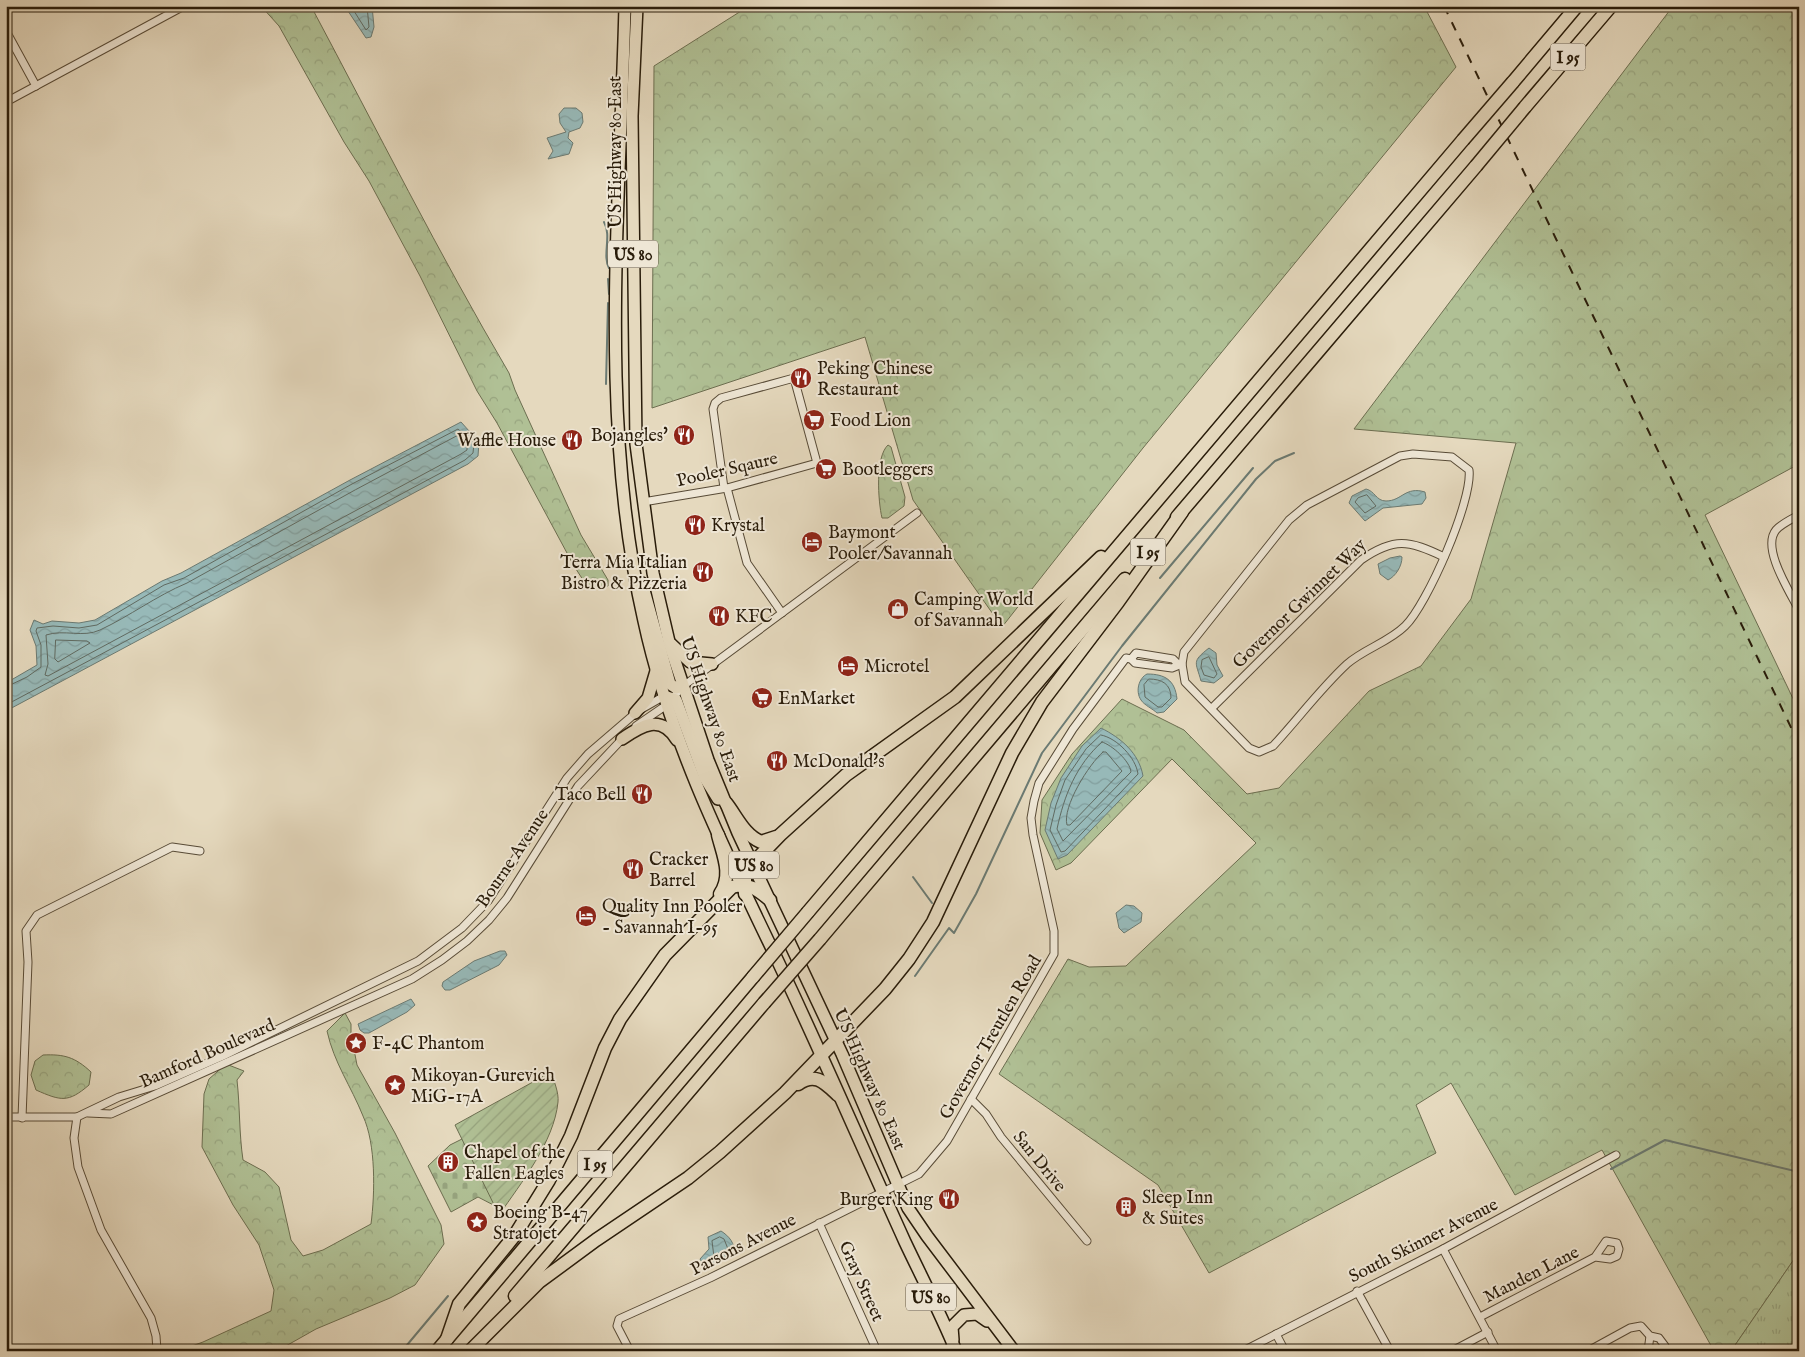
<svg xmlns="http://www.w3.org/2000/svg" width="1805" height="1357" viewBox="0 0 1805 1357" font-family="'IM FELL English',serif">
<style>
.forest{fill:url(#forest-crowns);stroke:#6c6e50}
.cemetery{fill:url(#cemetery-stones);stroke:#6c6e50}
.park{fill:url(#park-tufts);stroke:#6c6e50}
.garden{fill:url(#garden-furrows);stroke:#6c6e50}
.water{fill:url(#water-waves);stroke:#6b7a72}
.lines{fill:none;stroke-linecap:round;stroke-linejoin:round}
.shore{stroke:#606a61;stroke-width:1}
.stream{stroke:#6b7a72;stroke-width:2}
.street-casing{stroke:#584b37;stroke-width:9}
.primary-casing{stroke:#291c0a;stroke-width:14}
.highway-casing{stroke:#291c0a;stroke-width:15}
.street{stroke:#eee6d5;stroke-width:7}
.primary{stroke:#e5d9be;stroke-width:11}
.highway{stroke:#e5d9be;stroke-width:12}
.rail{stroke:#291c0a;stroke-width:2;stroke-dasharray:9 9;stroke-linecap:butt}
.highway-bridge-casing{stroke:#291c0a;stroke-width:15;stroke-linecap:butt}
.highway-bridge{stroke:#e5d9be;stroke-width:12}
.labels{text-anchor:middle;stroke-width:4;stroke-linejoin:round;paint-order:stroke}
.shield{fill:#eee6d5;stroke:#645947;stroke-width:1}
.shield-label{font-size:16px;font-weight:bold;fill:#291c0a}
.street-label{font-size:18px;fill:#291c0a;stroke:#eee6d5}
.poi-label{font-size:18px;fill:#291c0a;stroke:#eee6d5;text-anchor:start}
</style>
<defs>
<pattern id="forest-crowns" width="20" height="18" patternUnits="userSpaceOnUse" patternTransform="scale(1.25)"><rect width="20" height="18" fill="#b0c095"/><path d="M2 6a3 3 0 1 1 6 0M12 15a3 3 0 1 1 6 0" fill="none" stroke="#97a47f"/></pattern>
<pattern id="cemetery-stones" width="16" height="16" patternUnits="userSpaceOnUse" patternTransform="scale(1.25)"><rect width="16" height="16" fill="#b0c095"/><path d="M2 7V4a2 2 0 0 1 4 0v3zM10 15v-3a2 2 0 0 1 4 0v3z" fill="#97a47f"/></pattern>
<pattern id="park-tufts" width="24" height="20" patternUnits="userSpaceOnUse" patternTransform="scale(1.25)"><rect width="24" height="20" fill="#b0c095"/><path d="M3 7l-1-3M5 7V3M7 7l1-3M15 17l-1-3M17 17v-4M19 17l1-3" fill="none" stroke="#97a47f"/></pattern>
<pattern id="garden-furrows" width="10" height="10" patternUnits="userSpaceOnUse" patternTransform="scale(1.25)"><rect width="10" height="10" fill="#b0c095"/><path d="M-1 1l2-2M0 10L10 0M9 11l2-2" fill="none" stroke="#97a47f"/></pattern>
<pattern id="water-waves" width="16" height="10" patternUnits="userSpaceOnUse" patternTransform="scale(1.25)"><rect width="16" height="10" fill="#97b9b8"/><path d="M0 5q4-4 8 0t8 0" fill="none" stroke="#829e9d"/></pattern>
</defs>
<rect width="100%" height="100%" fill="#e5d9be"/>
<filter id="stains"><feTurbulence type="fractalNoise" baseFrequency=".004" numOctaves="4"/><feColorMatrix values="0 0 0 0 .2 0 0 0 0 .09 0 0 0 0 .02 0 0 0 .5 -.17"/></filter>
<radialGradient id="worn" r=".72"><stop offset=".6" stop-color="#630" stop-opacity="0"/><stop offset="1" stop-color="#630" stop-opacity=".3"/></radialGradient>
<g class="forest">
<path d="M261,6H311L312,8C377,130 439,254 509,373L515,390L581,535L608,580V586L593,588L585,583L574,566L497,423L477,391L420,276L369,181L344,142L279,26Z"/>
<path d="M749,6H1424L1456,67L1143,448L1002,627L913,500L865,337L652,408L654,66Z"/>
<path d="M1673,6H1799V464L1705,515L1799,711V1252L1731,1351H1714L1602,1150L1515,1195L1451,1083L1416,1105L1436,1153L1209,1273L1158,1185L999,1074L1068,959L1089,967L1126,966L1256,843L1172,759L1071,863L1056,870L1040,833L1042,800L1072,754L1122,699L1184,730L1247,794L1279,788L1369,691L1421,666L1471,599L1516,443L1354,429Z"/>
<path d="M888,445L891,447L905,497L904,506L888,518H882C878,501 875,457 888,445Z"/>
<path d="M345,1013L351,1024V1034L357,1065L395,1133L441,1225L444,1244L415,1285L390,1298L316,1329L277,1351H178L203,1342L271,1311L274,1290L259,1245L233,1205L202,1147L204,1094L209,1079L226,1064L244,1071L237,1080C240,1107 239,1133 243,1160L265,1172L279,1187L291,1240L303,1256L323,1250L371,1224C375,1193 376,1144 363,1116C351,1086 334,1063 327,1031Z"/>
<path d="M43,1055C64,1054 75,1057 91,1072L89,1085C68,1103 61,1101 36,1090L31,1075L35,1061Z"/>
</g>
<path class="cemetery" d="M466,1137L503,1210L478,1197L451,1212L428,1166L450,1145Z"/>
<path class="park" d="M1799,1252V1351H1731Z"/>
<path class="garden" d="M551,1072C554,1081 559,1093 558,1102C554,1142 521,1183 499,1215L455,1125Z"/>
<g class="water">
<path d="M348,6H372L374,27L371,37L366,38L348,11Z"/>
<path d="M564,108H576L582,113L583,122L580,128L569,132L568,138L573,143L569,154L548,159L553,151L547,138L566,132L560,123L559,114Z"/>
<path d="M461,422L479,442L478,456L468,464L6,711V683L37,665L36,646L30,630L34,620L43,624L52,621L79,623L95,620L162,581L181,573L350,480Z"/>
<path d="M1366,489C1375,491 1376,501 1386,501C1402,501 1405,486 1425,492L1426,498L1422,504L1383,508L1365,521L1349,503L1352,496Z"/>
<path d="M1400,556L1402,557C1402,566 1396,576 1388,580L1380,574L1378,564L1390,558Z"/>
<path d="M1209,648L1216,653L1217,665L1223,676L1214,683L1201,681C1196,662 1191,662 1209,648Z"/>
<path d="M1147,674C1165,674 1175,680 1177,699L1164,712L1157,713C1153,709 1144,705 1141,700C1135,691 1139,678 1147,674Z"/>
<path d="M1101,728C1121,738 1139,753 1143,776L1067,855L1058,859L1045,830L1051,803L1061,778L1082,746Z"/>
<path d="M1126,905L1134,906L1142,913L1141,922L1124,933L1119,928L1116,913Z"/>
<path d="M500,951H505L507,955L499,965L450,990H445L442,986L443,982L474,961Z"/>
<path d="M411,999L415,1005L407,1012L369,1033H364L360,1030L358,1024Z"/>
<path d="M721,1231C729,1236 736,1244 733,1253L705,1268L700,1259L709,1249L708,1237Z"/>
</g>
<g class="lines">
<g class="shore">
<path d="M354,6V11L366,30L369,27L367,6"/>
<path d="M457,436L460,437L467,446V450L461,454L48,676L45,675L48,664L46,635C64,629 83,638 100,630C130,616 156,596 187,583L355,490Z"/>
<path d="M1367,495L1376,506L1365,513L1355,502L1358,498Z"/>
<path d="M56,640L87,641L90,643L58,662L55,659Z"/>
<path d="M1209,657L1217,674L1214,678L1204,675L1201,667L1202,660Z"/>
<path d="M1149,679C1162,679 1171,684 1171,698L1162,707H1158L1145,697L1144,685Z"/>
<path d="M6,687L27,677L41,667V645L36,631L37,628L53,626L79,628L97,625L164,585L184,578L352,484L458,429L474,443L473,453L465,460L6,705"/>
<path d="M1101,735C1117,738 1136,758 1138,774L1065,851L1061,852L1050,830L1056,805L1065,780L1086,749Z"/>
<path d="M1102,742C1112,745 1130,761 1131,772L1063,841L1057,829C1064,796 1076,765 1102,742Z"/>
<path d="M1103,752H1106L1122,771L1070,825H1067C1062,807 1089,764 1103,752Z"/>
<path d="M720,1237L724,1239L728,1249L714,1257L712,1241Z"/>
</g>
<g class="stream">
<path d="M604,222C612,236 602,255 609,268"/>
<path d="M608,279L609,294"/>
<path d="M606,384L608,303"/>
<path d="M1160,578L1253,468"/>
<path d="M913,877L932,903"/>
<path d="M915,976L949,928L954,933L976,894L1042,753L1122,646L1256,479L1275,461L1294,453"/>
<path d="M1611,1169L1665,1140L1799,1172"/>
<path d="M402,1351L448,1296"/>
</g>
<g class="street-casing">
<g id="street">
<path d="M6,31L36,86"/>
<path d="M6,102L184,6"/>
<path d="M1413,454L1452,457L1469,470C1473,500 1427,605 1405,626C1389,642 1364,649 1347,664C1321,688 1298,719 1273,746L1259,752L1249,748L1185,682L1182,664L1184,652L1289,520L1307,505L1400,456Z"/>
<path d="M727,488L747,563L782,613"/>
<path d="M643,502L727,488L817,463L794,378L721,398L715,403L713,409L724,488"/>
<path d="M1799,515C1792,519 1781,524 1776,530C1761,548 1790,592 1799,610"/>
<path d="M1131,659L1136,653L1173,659L1178,664"/>
<path d="M682,687L917,513"/>
<path d="M1212,708L1361,560C1394,537 1409,540 1444,557"/>
<path d="M636,726L668,704L682,687"/>
<path d="M971,1099L986,1114L1001,1137L1087,1241"/>
<path d="M88,1113L111,1114L412,979L442,960L467,941L489,920L507,898L578,786L624,737"/>
<path d="M6,1117H77L119,1097L155,1086L223,1056L418,961L462,928L488,901L567,778L588,754L638,711L666,695"/>
<path d="M77,1117L74,1138L78,1167L101,1230L151,1318L156,1336L157,1351"/>
<path d="M22,1118L28,962L26,931L37,915L172,847L200,851"/>
<path d="M819,1223L877,1351"/>
<path d="M1443,1249L1497,1351"/>
<path d="M1357,1291L1390,1351"/>
<path d="M1480,1317L1595,1257L1606,1241L1617,1243L1619,1249L1617,1256L1610,1259L1595,1257"/>
<path d="M1276,1334L1285,1351"/>
<path d="M630,1351L617,1326L619,1319L710,1278L919,1174L947,1141L1054,954V931L1033,835L1031,818L1034,801L1039,783L1073,729L1126,658L1131,659L1135,663L1172,668L1182,664"/>
<path d="M943,1351L954,1345"/>
<path d="M1243,1351L1443,1249L1616,1155"/>
<path d="M1452,1351L1488,1332"/>
<path d="M1588,1351L1630,1328L1641,1326L1650,1336L1659,1338L1665,1346L1663,1351"/>
<path d="M1648,1351L1650,1336"/>
</g>
</g>
<g class="primary-casing">
<g id="primary">
<path d="M625,6C620,211 598,420 644,621C669,737 722,845 773,951C819,1047 861,1145 905,1242C922,1278 941,1314 956,1351"/>
<path d="M637,6L632,116L636,444L653,573L670,646L708,760L738,833L842,1054L908,1208L927,1236L1014,1351"/>
<path d="M642,583L670,684L676,688L683,686"/>
<path d="M671,644L690,662L712,664"/>
<path d="M664,696L676,700L705,778L718,799"/>
<path d="M635,713L648,698L656,671"/>
<path d="M622,739C642,725 661,714 677,740"/>
<path d="M953,1340L952,1327L964,1315L977,1314L987,1321"/>
</g>
</g>
<g class="highway-casing">
<g id="highway">
<path d="M1513,82L1577,6"/>
<path d="M1525,107L1611,6"/>
<path d="M1177,517L1476,166"/>
<path d="M726,803C737,817 744,835 761,842L776,837"/>
<path d="M718,835C723,855 733,875 720,894"/>
<path d="M745,894V875L753,863L780,835L846,775L955,697L1101,557"/>
<path d="M808,912L1463,140"/>
<path d="M820,939L1125,579"/>
<path d="M798,1084C815,1072 824,1082 838,1095"/>
<path d="M515,1296L764,1003"/>
<path d="M447,1339L459,1304L515,1235L549,1180L571,1136L605,1048L620,1019L665,955L732,887C749,882 758,890 770,900"/>
<path d="M437,1351L753,977"/>
<path d="M470,1351L539,1282L596,1240L688,1178L720,1152L785,1093L885,989L909,959L933,922L1012,753L1042,702L1118,602L1182,512"/>
</g>
</g>
<use href="#street" class="street"/>
<use href="#primary" class="primary"/>
<use href="#highway" class="highway"/>
<path class="rail" d="M1444,6L1799,744"/>
<g class="highway-bridge-casing">
<g id="highway-bridge">
<path d="M1463,140L1513,82"/>
<path d="M1476,166L1525,107"/>
<path d="M753,977L808,912"/>
<path d="M764,1003L820,939"/>
</g>
</g>
<use href="#highway-bridge" class="highway-bridge"/>
</g>
<defs>
<g id="restaurant-disc" transform="scale(1.125)"><circle r="9.5" fill="#8f2418" stroke="#eee6d5"/><path d="M-5-6h1v4h1v-4h1v4h1v-4h1v5L-1.5 .5V6h-2V.5L-5-1ZM5-6V6H3V1.5H1.5Q1.5-4 5-6Z" fill="#fff"/></g>
<g id="supermarket-disc" transform="scale(1.125)"><circle r="9.5" fill="#8f2418" stroke="#eee6d5"/><path d="M-6-5.5h2.5l.6 2H6L4.5 2H-2.5L-4.4-4H-6ZM-1.5 3.2a1.3 1.3 0 1 0 .1 0ZM3 3.2a1.3 1.3 0 1 0 .1 0Z" fill="#fff"/></g>
<g id="hotel-disc" transform="scale(1.125)"><circle r="9.5" fill="#8f2418" stroke="#eee6d5"/><path d="M-6-4.5h1.5V1H6V5H4.5V3h-9V5H-6ZM-4 0a1.8 1.8 0 1 1 3.6 0ZM.5 0V-2.5h3Q6-2.5 6 0Z" fill="#fff"/></g>
<g id="shop-disc" transform="scale(1.125)"><circle r="9.5" fill="#8f2418" stroke="#eee6d5"/><path d="M-5-2.5h2.3a2.7 3.5 0 0 1 5.4 0H5L5.5 6h-11ZM-1.5-2.5h3a1.5 2.3 0 0 0-3 0Z" fill="#fff"/></g>
<g id="sight-disc" transform="scale(1.125)"><circle r="9.5" fill="#8f2418" stroke="#eee6d5"/><path d="M0-6L1.8-2.2L6-1.7L2.9 1.2L3.7 5.4L0 3.3L-3.7 5.4L-2.9 1.2L-6-1.7L-1.8-2.2Z" fill="#fff"/></g>
<g id="building-disc" transform="scale(1.125)"><circle r="9.5" fill="#8f2418" stroke="#eee6d5"/><path d="M-4-6H4V6H1V3H-1V6H-4ZM-2.5-4.3h1.7v1.8h-1.7ZM.8-4.3h1.7v1.8H.8ZM-2.5-1h1.7V.8h-1.7ZM.8-1h1.7V.8H.8Z" fill="#fff"/></g>
</defs>
<g fill-rule="evenodd">
<use href="#restaurant-disc" x="801" y="378"/>
<use href="#supermarket-disc" x="814" y="420"/>
<use href="#restaurant-disc" x="684" y="435"/>
<use href="#restaurant-disc" x="572" y="440"/>
<use href="#supermarket-disc" x="826" y="469"/>
<use href="#restaurant-disc" x="695" y="525"/>
<use href="#hotel-disc" x="812" y="542"/>
<use href="#restaurant-disc" x="703" y="572"/>
<use href="#shop-disc" x="898" y="609"/>
<use href="#restaurant-disc" x="719" y="616"/>
<use href="#hotel-disc" x="848" y="666"/>
<use href="#supermarket-disc" x="762" y="698"/>
<use href="#restaurant-disc" x="777" y="761"/>
<use href="#restaurant-disc" x="642" y="794"/>
<use href="#restaurant-disc" x="633" y="869"/>
<use href="#hotel-disc" x="586" y="916"/>
<use href="#sight-disc" x="356" y="1043"/>
<use href="#sight-disc" x="395" y="1085"/>
<use href="#building-disc" x="448" y="1162"/>
<use href="#restaurant-disc" x="949" y="1199"/>
<use href="#building-disc" x="1126" y="1207"/>
<use href="#sight-disc" x="477" y="1222"/>
</g>
<g class="labels">
<g class="shield">
<rect x="1550.5" y="43.5" width="35" height="27" rx="4"/>
<rect x="608" y="240.5" width="50" height="27" rx="4"/>
<rect x="1130.5" y="538.5" width="35" height="27" rx="4"/>
<rect x="729" y="851.5" width="50" height="27" rx="4"/>
<rect x="577.5" y="1150.5" width="35" height="27" rx="4"/>
<rect x="906" y="1283.5" width="50" height="27" rx="4"/>
</g>
<g class="shield-label">
<text x="1568" y="63">I 95</text>
<text x="633" y="260">US 80</text>
<text x="1148" y="558">I 95</text>
<text x="754" y="871">US 80</text>
<text x="595" y="1170">I 95</text>
<text x="931" y="1303">US 80</text>
</g>
<g class="street-label">
<text transform="translate(615 152) rotate(-90)" y="6">US Highway 80 East</text>
<text transform="translate(727 469) rotate(-13)" y="6">Pooler Sqaure</text>
<text transform="translate(1299 603) rotate(-44)" y="6">Governor Gwinnet Way</text>
<text transform="translate(711 709) rotate(71)" y="6">US Highway 80 East</text>
<text transform="translate(512 858) rotate(-56)" y="6">Bourne Avenue</text>
<text transform="translate(990 1037) rotate(-60)" y="6">Governor Treutlen Road</text>
<text transform="translate(207 1053) rotate(-24)" y="6">Bamford Boulevard</text>
<text transform="translate(870 1079) rotate(66)" y="6">US Highway 80 East</text>
<text transform="translate(1040 1161) rotate(51)" y="6">San Drive</text>
<text transform="translate(1423 1240) rotate(-27)" y="6">South Skinner Avenue</text>
<text transform="translate(743 1244) rotate(-27)" y="6">Parsons Avenue</text>
<text transform="translate(1531 1274) rotate(-27)" y="6">Manden Lane</text>
<text transform="translate(862 1281) rotate(66)" y="6">Gray Street</text>
</g>
<g class="poi-label">
<text x="817" y="374">Peking Chinese<tspan x="817" dy="21">Restaurant</tspan></text>
<text x="830" y="426">Food Lion</text>
<text x="668" y="441" text-anchor="end">Bojangles'</text>
<text x="556" y="446" text-anchor="end">Waffle House</text>
<text x="842" y="475">Bootleggers</text>
<text x="711" y="531">Krystal</text>
<text x="828" y="538">Baymont<tspan x="828" dy="21">Pooler/Savannah</tspan></text>
<text x="687" y="568" text-anchor="end">Terra Mia Italian<tspan x="687" dy="21">Bistro &amp; Pizzeria</tspan></text>
<text x="914" y="605">Camping World<tspan x="914" dy="21">of Savannah</tspan></text>
<text x="735" y="622">KFC</text>
<text x="864" y="672">Microtel</text>
<text x="778" y="704">EnMarket</text>
<text x="793" y="767">McDonald's</text>
<text x="626" y="800" text-anchor="end">Taco Bell</text>
<text x="649" y="865">Cracker<tspan x="649" dy="21">Barrel</tspan></text>
<text x="602" y="912">Quality Inn Pooler<tspan x="602" dy="21">- Savannah I-95</tspan></text>
<text x="372" y="1049">F-4C Phantom</text>
<text x="411" y="1081">Mikoyan-Gurevich<tspan x="411" dy="21">MiG-17A</tspan></text>
<text x="464" y="1158">Chapel of the<tspan x="464" dy="21">Fallen Eagles</tspan></text>
<text x="1142" y="1203">Sleep Inn<tspan x="1142" dy="21">&amp; Suites</tspan></text>
<text x="933" y="1205" text-anchor="end">Burger King</text>
<text x="493" y="1218">Boeing B-47<tspan x="493" dy="21">Stratojet</tspan></text>
</g>
</g>
<rect width="1805" height="1357" fill="none" stroke="#e5d9be" stroke-width="25"/>
<rect x="8" y="8" width="1790" height="1342" fill="none" stroke="#291c0a" stroke-width="2.5"/>
<rect x="12" y="12" width="1780" height="1332" fill="none" stroke="#291c0a"/>
<rect width="100%" height="100%" filter="url(#stains)"/>
<rect width="100%" height="100%" fill="url(#worn)"/>
</svg>
